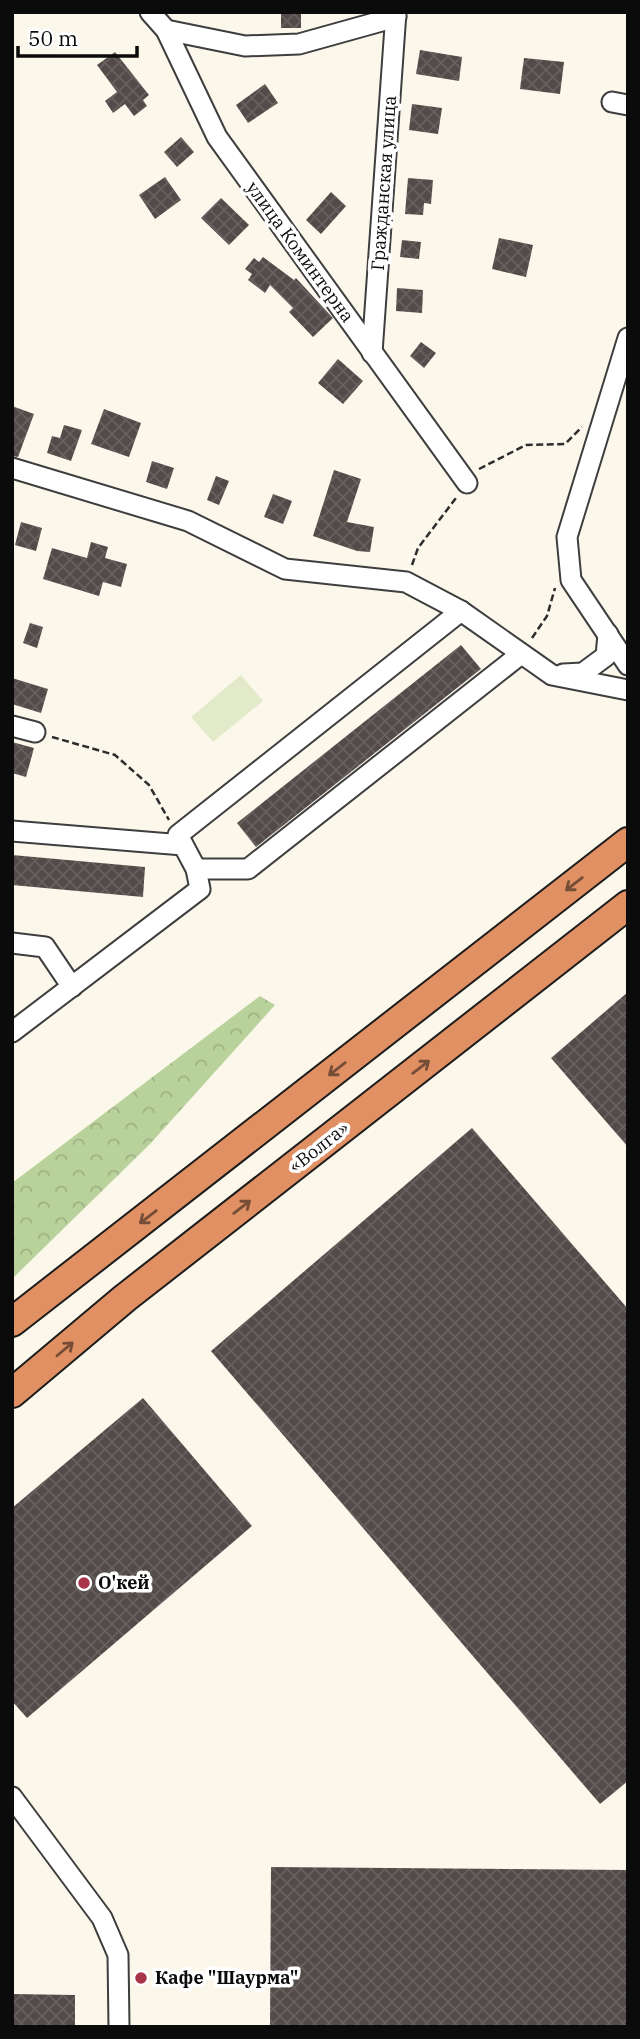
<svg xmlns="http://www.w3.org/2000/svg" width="640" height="2039" viewBox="0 0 640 2039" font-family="'IBM Plex Serif',serif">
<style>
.forest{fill:url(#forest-crowns)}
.pitch{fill:#e3eaca}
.building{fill:url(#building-cross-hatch)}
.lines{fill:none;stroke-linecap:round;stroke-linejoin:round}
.minor-casing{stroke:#3e3e3e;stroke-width:23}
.highway-casing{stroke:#1c1c1c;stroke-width:32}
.path{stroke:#2d2d2d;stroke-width:2.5;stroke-dasharray:7 3.5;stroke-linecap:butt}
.minor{stroke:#fff;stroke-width:19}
.highway{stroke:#e19064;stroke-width:28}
.oneway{stroke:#764e38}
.poi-dot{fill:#a83547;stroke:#fff;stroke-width:2.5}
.labels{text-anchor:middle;stroke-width:7;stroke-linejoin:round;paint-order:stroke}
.street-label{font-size:18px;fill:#0b0b0b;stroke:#fff}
.poi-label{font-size:18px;font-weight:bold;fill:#0b0b0b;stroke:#fff;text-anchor:start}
</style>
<defs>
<pattern id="forest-crowns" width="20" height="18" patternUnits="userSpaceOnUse" patternTransform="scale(1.75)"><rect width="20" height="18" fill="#b9d19b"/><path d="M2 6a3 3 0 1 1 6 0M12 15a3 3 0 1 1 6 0" fill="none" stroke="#9eb284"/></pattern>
<pattern id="building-cross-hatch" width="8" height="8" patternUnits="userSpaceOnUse" patternTransform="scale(1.75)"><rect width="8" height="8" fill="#524b49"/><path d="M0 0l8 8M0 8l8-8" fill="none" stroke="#66605f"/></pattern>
</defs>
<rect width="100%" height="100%" fill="#fcf7eb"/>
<path class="forest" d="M260,996L275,1005L150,1144L12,1279V1183Z"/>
<path class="pitch" d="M241,675L263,701L213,742L191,717Z"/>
<g class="building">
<rect x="281" y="12" width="20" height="16"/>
<path d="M420,50L462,57L459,81L416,74Z"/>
<path d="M115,52L149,95L143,100L147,106L134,116L125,104L113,113L105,101L117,92L97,65Z"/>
<path d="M524,58L564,62L560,94L520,89Z"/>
<path d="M265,84L278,103L248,123L236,105Z"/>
<path d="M412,104L442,108L438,134L409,130Z"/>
<path d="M181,137L194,152L177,167L164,152Z"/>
<path d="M165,177L181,200L155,219L139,195Z"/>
<path d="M408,178L433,180L431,204L424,203L423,215L405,214Z"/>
<path d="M331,192L346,206L321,234L306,220Z"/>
<path d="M221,198L249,225L229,245L201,218Z"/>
<path d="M499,238L533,245L526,277L492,269Z"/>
<path d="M402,240L421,242L419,259L400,257Z"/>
<path d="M263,257L294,280L296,278L333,318L313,337L289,312L293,308L270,285L265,293L248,280L252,274L245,269L254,258L259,262Z"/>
<path d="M397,288L423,290L422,313L396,311Z"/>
<path d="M421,342L436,353L424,368L410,356Z"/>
<path d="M338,359L363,381L343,404L318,383Z"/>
<path d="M12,406L34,414L18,457L12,456Z"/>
<path d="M104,409L141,423L129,457L91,444Z"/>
<path d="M64,425L82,430L71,461L47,453L52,436L60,438Z"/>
<path d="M152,461L174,468L167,489L146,482Z"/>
<path d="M334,470L361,479L347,522L374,527L370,552L357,551L313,536Z"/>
<path d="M216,476L229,481L219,505L207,500Z"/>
<path d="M273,494L292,501L283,524L264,517Z"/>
<path d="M21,522L42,528L36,551L15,545Z"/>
<path d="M91,542L108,547L105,558L127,564L121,587L103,582L99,596L43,579L52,548L87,558Z"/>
<path d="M30,623L43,627L37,648L23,643Z"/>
<path d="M461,645L481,669L256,847L237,823Z"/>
<path d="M12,678L48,689L41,713L12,704Z"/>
<path d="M12,742L34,748L26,777L12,773Z"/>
<path d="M12,855L145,867L143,897L12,885Z"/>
<path d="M628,992V1147L551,1058Z"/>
<path d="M472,1128L628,1309V1781L600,1804L211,1351Z"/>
<path d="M143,1398L252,1526L27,1718L12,1701V1508Z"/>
<path d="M271,1867L628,1870V2027H270Z"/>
<path d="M12,1994L75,1995V2027H12Z"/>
</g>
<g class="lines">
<g class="minor-casing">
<g id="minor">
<path d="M150,12L166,30L217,137L467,483"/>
<path d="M166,30L245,46L299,44L396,17"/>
<path d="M612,102L628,105"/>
<path d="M628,338L567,537L571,580L628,665"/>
<path d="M372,353L396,12"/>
<path d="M12,468L188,521L285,569L406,582L461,611L552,675L628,690"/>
<path d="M563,674L583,673L606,656L608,634"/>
<path d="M12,726L35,732"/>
<path d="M12,831L183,845"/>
<path d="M196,869H248L521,654"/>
<path d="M12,943L45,947L72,987"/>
<path d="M12,1032L200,889L196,869L178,835L461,611"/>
<path d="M12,1797L102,1918L118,1955L119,2027"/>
</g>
</g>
<g class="highway-casing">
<g id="highway">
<path d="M12,1322L628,842"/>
<path d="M12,1393L125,1298L628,905"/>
</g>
</g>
<g class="path">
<path d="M479,469L526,445L565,444L582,427"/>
<path d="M412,565L418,548L456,498"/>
<path d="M532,638L547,616L555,588"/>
<path d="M52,737L115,755L149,785L169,820"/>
</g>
<use href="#minor" class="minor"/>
<use href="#highway" class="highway"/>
</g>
<defs><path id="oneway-shaft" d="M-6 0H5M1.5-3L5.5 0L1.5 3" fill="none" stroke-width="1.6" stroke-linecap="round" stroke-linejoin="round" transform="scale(1.75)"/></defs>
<g class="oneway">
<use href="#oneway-shaft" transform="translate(574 884) rotate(142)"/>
<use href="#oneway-shaft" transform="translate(421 1067) rotate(-38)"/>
<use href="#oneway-shaft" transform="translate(337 1069) rotate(142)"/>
<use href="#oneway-shaft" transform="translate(242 1207) rotate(-38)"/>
<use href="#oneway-shaft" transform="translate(148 1217) rotate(142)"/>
<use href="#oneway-shaft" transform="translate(65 1349) rotate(-40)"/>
</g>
<g class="poi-dot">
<circle cx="84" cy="1583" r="7"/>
<circle cx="141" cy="1978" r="7"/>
</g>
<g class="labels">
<g class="street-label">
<text transform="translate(384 183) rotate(-86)" y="6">Гражданская улица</text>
<text transform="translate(300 252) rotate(54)" y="6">улица Коминтерна</text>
<text transform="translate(319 1147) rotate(-38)" y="6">«Волга»</text>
</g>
<g class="poi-label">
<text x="98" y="1589">О'кей</text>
<text x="155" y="1984">Кафе "Шаурма"</text>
</g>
</g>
<rect width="640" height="2039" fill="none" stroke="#0b0b0b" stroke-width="28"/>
<path d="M18 46v10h119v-10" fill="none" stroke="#0b0b0b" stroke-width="3.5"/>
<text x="28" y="46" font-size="21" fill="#0b0b0b" stroke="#ffffff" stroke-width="5" paint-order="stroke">50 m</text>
</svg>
